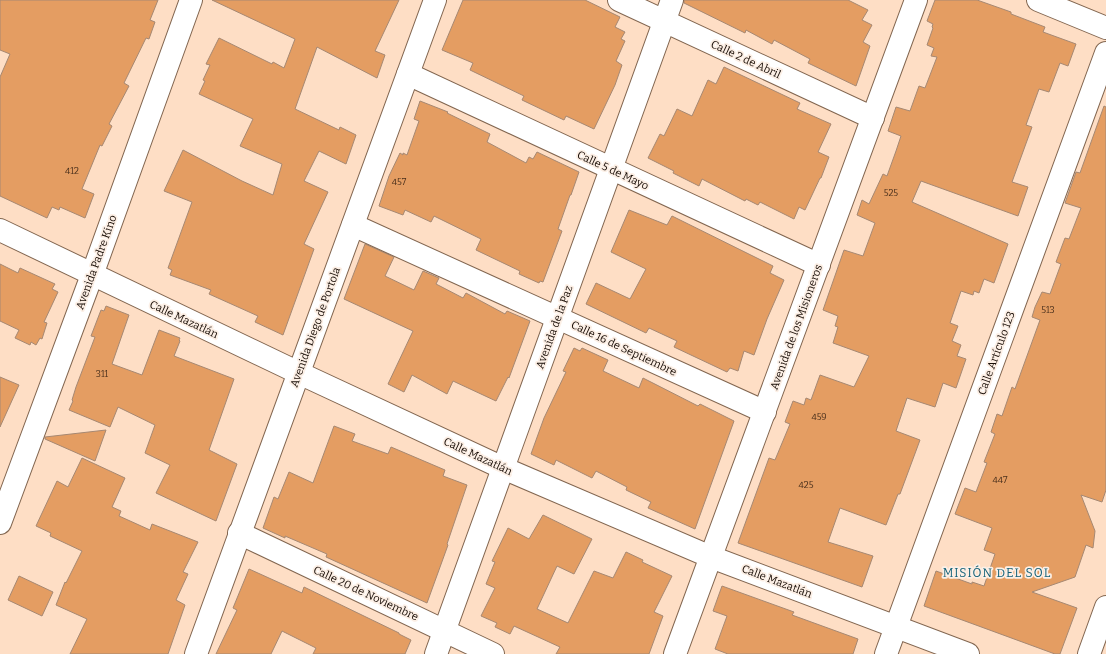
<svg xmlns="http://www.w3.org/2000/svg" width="1106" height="654" viewBox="0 0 1106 654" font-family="Bitter,serif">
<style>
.building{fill:#e49d62;stroke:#a68872}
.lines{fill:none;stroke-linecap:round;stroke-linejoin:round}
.minor-casing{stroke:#826650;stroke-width:24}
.minor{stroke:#fff;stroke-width:22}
.labels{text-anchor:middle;stroke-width:3.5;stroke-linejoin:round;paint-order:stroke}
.number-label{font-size:9px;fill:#4a301c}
.street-label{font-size:11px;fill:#170c05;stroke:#fcefe5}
.neighbourhood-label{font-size:12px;letter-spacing:1px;fill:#0f5f77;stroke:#fcefe5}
</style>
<rect width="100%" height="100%" fill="#fedec5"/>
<g class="building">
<path d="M0,0H158L150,20L155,22L149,39L146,38L124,83L129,86L109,124L112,126L102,146L100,145L82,189L94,194L85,218L60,207L59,210L52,207L47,218L0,196V77L10,54L0,50Z"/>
<path d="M212,0H399L375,51L385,55L377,78L317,47L295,109L339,130L340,127L356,135L346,164L319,151L304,181L328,192L304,244L314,249L283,335L255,322L258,316L209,294L211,290L170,275L172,270L168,268L192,202L164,191L183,150L242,181L273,195L282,164L240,146L253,119L199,94L205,81L203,80L210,65L206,64L219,38L272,64L273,62L284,68L295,39Z"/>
<path d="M463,0H585L620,17L615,27L625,32L621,39L625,41L616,61L622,65L615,85L594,129L566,116L564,120L522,100L524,96L470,70L473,63L442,50Z"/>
<path d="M684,0H848L868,10L862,20L872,25L863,42L870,46L856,86L808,63L810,59L774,40L772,44L746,30L745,33L684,3Z"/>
<path d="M935,0H977L1011,12V14L1045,27L1043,32L1076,44L1068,66L1060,63L1049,92L1039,89L1026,125L1032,127L1012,182L1028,187L1018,216L921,181L912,202L1008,244L994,283L984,279L979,293L974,291L973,295L961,291L950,323L958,326L952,341L961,345L957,356L966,359L956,388L943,383L935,407L907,398L896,431L920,440L900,494H898L886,525L840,508L828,542L873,556L862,587L738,543L769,458L775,460L790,424L785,422L793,401L804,405L806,398L811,400L820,375L854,387L869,356L833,343L838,327L835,326L838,316L823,310L844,250L863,256L875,223L857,215L862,200L869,204L883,174L887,176L896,151L901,136L888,131L896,107L910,111L919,86L925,88L937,57L931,56L934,48L927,45L933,28L932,27L933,24L927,21Z"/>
<path d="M724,67L800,103L797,109L831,124L818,152L829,157L821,178H820L805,210L799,207L794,219L760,202L758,205L746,199L745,201L702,179L699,186L673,173L674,171L648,158L660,134L664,136L677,109L692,116L708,80L716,84Z"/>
<path d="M420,101L448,112L447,113L490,134L487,142L526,163L529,157L533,159L537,152L579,172L571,195H570L558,229L562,231L543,282L540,281L539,283L519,274L520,271L476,250L481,239L434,216L431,222L405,210L403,215L379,206L389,176L400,153L403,155V153L407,155L419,121L414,119Z"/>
<path d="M1104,106L1106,107V490L1102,502L1081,495L1095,531L1093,548L1086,545L1075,577L1032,592L1077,608L1060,654H1055L924,606L936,571L972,584V582L984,586L995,554L984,550L992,528L955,514L965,488L976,492L987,463L984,462L995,434L991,432L997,414L1002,416L1012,387L1015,389L1040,320L1032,317L1035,307L1042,292L1050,294L1061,264L1056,262L1065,238L1069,239L1081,208L1065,203L1076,172L1080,173Z"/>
<path d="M629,210L667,225L672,216L773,266L770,273L784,280L767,319L754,355L744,351L738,371L730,368L727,372L674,347L677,341L649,328L646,333L586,304L596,283L630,299L646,269L611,252Z"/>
<path d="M365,244L394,257L385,276L414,290L423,271L439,278L436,284L463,298L466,293L505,314L507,311L530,321L509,378L508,377L496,401L453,381L447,394L412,375L404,392L388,384L413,331L344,299Z"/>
<path d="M0,264L18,273L20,268L55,284L52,289L58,292L44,322L47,323L42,339L40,338L36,345L31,342L30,345L15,338L19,330L0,321Z"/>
<path d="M106,306L129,315L112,364L142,375L159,330L180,338L179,340L180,341L174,356L234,379L209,450L237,464L216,521L156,493L170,465L145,453L155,425L118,407L110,427L69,410L73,401L72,400L76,387L95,337L91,336L101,310L104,311Z"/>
<path d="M574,348L580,351L582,348L608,360L603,371L639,388L643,378L698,406L700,404L734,421L695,529L648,508L651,502L626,490L627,487L596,471L592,478L556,460L554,465L531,454L544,418L566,372L563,371Z"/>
<path d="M0,377L19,385L0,427Z"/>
<path d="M334,426L355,434L352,441L388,454L391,447L445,470L443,476L467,485L447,544L448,545L427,603L326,557L327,554L285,536V538L263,528L274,497L278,499L289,472L313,483Z"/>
<path d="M106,430L95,461L45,439V437Z"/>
<path d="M82,458L125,478L112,507L121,511L119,516L150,530L152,524L198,542L183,572L188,574L176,600L185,605L168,654H70L87,619L56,605L65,582L66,583L82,551L50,536L51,533L36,526L57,481L68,487Z"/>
<path d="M543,515L592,539L574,574L557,566L537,609L568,623L594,571L613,578L626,552L643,560L642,562L672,576L654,612L663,616L649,654H556L560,647L514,626L510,634L495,627L497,623L481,616L495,588L486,584L495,562L492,561L508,528L529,539Z"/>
<path d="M249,569L302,593L304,587L399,633V634L411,640L405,654H313L316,648L282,631L271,654H216L237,610L233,608Z"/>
<path d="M19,576L53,592L42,616L8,600Z"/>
<path d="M722,586L794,612L792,615L858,639L853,654H728L715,649L727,616L713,611Z"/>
</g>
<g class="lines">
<g class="minor-casing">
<g id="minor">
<path d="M619,0L873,118"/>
<path d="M1038,0L1106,28"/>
<path d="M408,74L819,265"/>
<path d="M353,225L765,412"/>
<path d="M0,230L299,373L503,468L711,557L968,654"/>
<path d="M0,523L92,275L191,0"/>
<path d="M239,533L493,654"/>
<path d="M196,654L435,0"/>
<path d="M436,654L672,0"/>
<path d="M675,654L916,0"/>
<path d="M886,654L1106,53"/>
<path d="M1089,654L1106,607"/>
</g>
</g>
<use href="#minor" class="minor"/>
</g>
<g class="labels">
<g class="number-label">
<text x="72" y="174">412</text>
<text x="399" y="185">457</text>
<text x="891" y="196">525</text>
<text x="1048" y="313">513</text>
<text x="102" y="377">311</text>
<text x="819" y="420">459</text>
<text x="1000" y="483">447</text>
<text x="806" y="488">425</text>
</g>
<g class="street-label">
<text transform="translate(746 59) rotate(25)" y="4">Calle 2 de Abril</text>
<text transform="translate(613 170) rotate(25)" y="4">Calle 5 de Mayo</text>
<text transform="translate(96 262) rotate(-70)" y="4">Avenida Padre Kino</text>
<text transform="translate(184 319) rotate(25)" y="4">Calle Mazatlán</text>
<text transform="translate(315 327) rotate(-70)" y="4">Avenida Diego de Portola</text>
<text transform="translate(554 327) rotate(-70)" y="4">Avenida de la Paz</text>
<text transform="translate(796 327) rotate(-70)" y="4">Avenida de los Misioneros</text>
<text transform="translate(624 348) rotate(25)" y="4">Calle 16 de Septiembre</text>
<text transform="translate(996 353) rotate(-70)" y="4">Calle Artículo 123</text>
<text transform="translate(478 456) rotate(25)" y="4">Calle Mazatlán</text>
<text transform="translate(777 581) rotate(21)" y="4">Calle Mazatlán</text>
<text transform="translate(366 593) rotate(25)" y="4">Calle 20 de Noviembre</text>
</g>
<g class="neighbourhood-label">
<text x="997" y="577">MISIÓN DEL SOL</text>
</g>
</g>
</svg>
